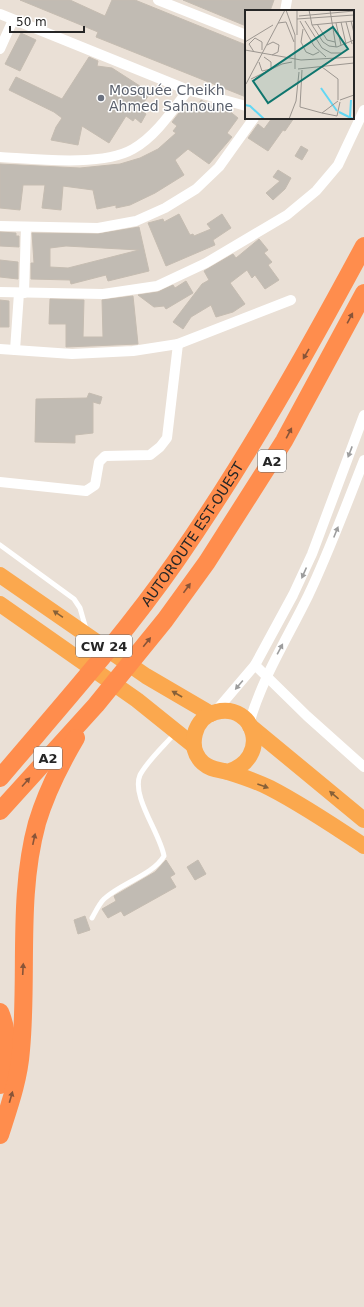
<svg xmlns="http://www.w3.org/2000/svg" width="364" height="1307" viewBox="0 0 364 1307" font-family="'DejaVu Sans',sans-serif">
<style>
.building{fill:#c1bbb3;stroke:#c5bcb1;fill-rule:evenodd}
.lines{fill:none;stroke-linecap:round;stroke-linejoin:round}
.service{stroke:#fff;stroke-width:5}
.minor{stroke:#fff;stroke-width:10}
.trunk{stroke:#fba84e;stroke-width:16}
.motorway{stroke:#ff8d4d;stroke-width:18}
.oneway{fill:#885438}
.oneway2{fill:#9d9d9d}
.oneway3{fill:#866038}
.worship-dot{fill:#6b7280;stroke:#fff;stroke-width:1.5}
.labels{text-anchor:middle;stroke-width:3;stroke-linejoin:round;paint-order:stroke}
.shield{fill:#fff;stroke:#676767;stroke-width:1}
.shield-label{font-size:13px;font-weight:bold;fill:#262626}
.worship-label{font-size:14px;fill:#5b616d;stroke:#fff;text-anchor:start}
.street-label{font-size:14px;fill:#262626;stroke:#fff}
.inset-river{fill:none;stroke:#62d7f4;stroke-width:2}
.inset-road{fill:none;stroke:#9c9690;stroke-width:1}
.view{fill:#0f766e;fill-opacity:0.15;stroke:#0f766e;stroke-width:2}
.inset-edge{fill:none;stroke:#262626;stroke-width:2}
</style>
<rect width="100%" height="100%" fill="#eae0d6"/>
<g class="building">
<path d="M20,0H70L105,16L112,0H135L246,45V97L96,37L98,32Z"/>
<path d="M183,0H274L270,11H246V26Z"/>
<path d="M21,33L36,40L20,71L5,64Z"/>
<path d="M89,57L98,61L97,66L112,68L143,88L142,90L149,95L139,109L146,114L141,123L135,118L133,121L126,116L109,143L82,126L78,145L51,140L56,127L62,118L54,112L9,90L16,77L62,99Z"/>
<path d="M201,100L218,110L223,106L238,118L227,133L232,137L209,164L188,149L175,160L184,175L155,193L130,205L116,208V205L97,209L93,190L63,186L61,210L42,208L45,185H23L20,210L0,208V164L80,168L120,164L140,158L158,149L176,133L173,131L177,126L172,122L186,104L195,110Z"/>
<path d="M272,118H294L285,131L283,130L268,151L248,138L258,124L264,129Z"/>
<path d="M301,146L308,150L302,160L295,156Z"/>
<path d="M278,170L291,178L285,189L273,200L266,193L280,181L273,177Z"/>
<path d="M179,214L190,235L193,234L194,236L211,229L207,224L222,214L231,228L213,240L215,245L166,266L148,223L163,219L164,222Z"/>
<path d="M139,227L149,271L108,281L106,275L71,284L70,280L31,279V263H34L32,233L98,234ZM66,246L139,250L68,268L50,267V248Z"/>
<path d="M0,232L16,233V236H19V247L0,246Z"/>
<path d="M259,239L268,250L264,253L272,262L268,265L279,280L265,289L255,275L252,278L247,270L230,283L245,304L233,312L216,317L211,305L191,317L183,329L173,322L202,284L209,280L204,271L233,254L236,258Z"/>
<path d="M0,260L18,262V279L0,277Z"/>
<path d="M186,281L193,293L166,309L164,306L154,307L138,295L158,292L173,285L175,288Z"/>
<path d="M133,296L138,344L66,347V324H49L50,299L84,300L83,337H103L102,300Z"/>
<path d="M0,300L9,301V327H0Z"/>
<path d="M89,393L102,397L100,404L93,402V433L75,435V443L35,442L36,399L87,398Z"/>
<path d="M166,860L175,874L170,877L176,887L124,916L121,911L108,918L102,909L116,901L114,896L155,872Z"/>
<path d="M198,860L206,874L195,880L187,867Z"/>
<path d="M85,916L90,930L78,934L74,920Z"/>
</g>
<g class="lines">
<g class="service">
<path d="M0,545L74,599L80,608L86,629"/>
<path d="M92,918C96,911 99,904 104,899C121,883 153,875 164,856C160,833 131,796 140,775C148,760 165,745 176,732"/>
</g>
<g class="minor">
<path d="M158,0L246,35"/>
<path d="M285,11L287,0"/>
<path d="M0,14L188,90L246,106"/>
<path d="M0,49L13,20"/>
<path d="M0,157C35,159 102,167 133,149C156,136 172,111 188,90"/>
<path d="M0,226L98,228L136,221L165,208L196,189L219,167L254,118"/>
<path d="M0,292L103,294L157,286L206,263L287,215L316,191L338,165L364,110"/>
<path d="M24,293L26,227"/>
<path d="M0,349L72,354L133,351L178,344L291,300"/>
<path d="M15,350L19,293"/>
<path d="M0,482L86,491L95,485L99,462L105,456L150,455L160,447L167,438L178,344"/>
<path d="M255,665L307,716L364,767"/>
<path d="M215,712L255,665L293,595L312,554L364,415"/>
<path d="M249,724C262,678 287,639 308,596C329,552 346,506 364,460"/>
</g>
<g class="trunk">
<path d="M0,575L146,676L211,714"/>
<path d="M0,604L137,700L193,745"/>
<path d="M250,726L364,820"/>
<path d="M227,772C272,759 255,702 216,712C194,717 186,748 203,763C211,770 218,769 228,772C241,776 258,782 270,788C303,805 334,826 364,846"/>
</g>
<g class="motorway">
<path id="s1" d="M0,778C60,707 123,637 176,561C246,460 306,354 364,246"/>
<path d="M0,811L96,705L165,620L207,562L284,441L364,293"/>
<path d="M0,1012C10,1036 8,1061 0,1085"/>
<path d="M0,1135C9,1107 19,1079 21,1050C28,975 17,896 37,823C46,793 60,765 76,738"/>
</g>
</g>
<defs><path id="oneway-solid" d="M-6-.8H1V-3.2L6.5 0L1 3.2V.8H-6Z"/></defs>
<g class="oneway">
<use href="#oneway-solid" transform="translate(350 318) rotate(-62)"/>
<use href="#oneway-solid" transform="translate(306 354) rotate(120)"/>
<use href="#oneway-solid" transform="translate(289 433) rotate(-62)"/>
<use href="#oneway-solid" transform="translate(187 588) rotate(-54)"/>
<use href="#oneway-solid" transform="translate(147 642) rotate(-51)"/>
<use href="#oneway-solid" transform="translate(26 782) rotate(-48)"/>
<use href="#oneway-solid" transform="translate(34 839) rotate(-78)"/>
<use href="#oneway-solid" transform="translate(23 969) rotate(-87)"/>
<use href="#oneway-solid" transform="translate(11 1097) rotate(-74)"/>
</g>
<g class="oneway2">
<use href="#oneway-solid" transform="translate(350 452) rotate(111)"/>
<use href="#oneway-solid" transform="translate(336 532) rotate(-68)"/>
<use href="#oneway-solid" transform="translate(304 573) rotate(114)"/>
<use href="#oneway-solid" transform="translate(280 649) rotate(-62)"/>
<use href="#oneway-solid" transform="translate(239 685) rotate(130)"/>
</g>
<g class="oneway3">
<use href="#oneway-solid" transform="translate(58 614) rotate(-146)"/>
<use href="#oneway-solid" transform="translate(177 694) rotate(-150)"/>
<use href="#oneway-solid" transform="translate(263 786) rotate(20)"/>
<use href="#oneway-solid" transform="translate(334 795) rotate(-140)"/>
</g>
<circle class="worship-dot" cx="101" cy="98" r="4"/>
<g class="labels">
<g class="shield">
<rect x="258" y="450" width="28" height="22" rx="3"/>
<rect x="76" y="635" width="56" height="22" rx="3"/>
<rect x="34" y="747" width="28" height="22" rx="3"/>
</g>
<g class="shield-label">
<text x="272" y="466">A2</text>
<text x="104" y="651">CW 24</text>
<text x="48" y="763">A2</text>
</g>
<g class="worship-label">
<text x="109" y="95">Mosquée Cheikh<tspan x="109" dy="16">Ahmed Sahnoune</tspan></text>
</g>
<g class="street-label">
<text dy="5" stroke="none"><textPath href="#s1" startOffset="311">AUTOROUTE EST-OUEST</textPath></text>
</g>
</g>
<g transform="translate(245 10)">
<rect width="109" height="109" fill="#eae0d6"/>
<path class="inset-river" d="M76,78L92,101M0,95L5,96L19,109M94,102L108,109M105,107L106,90"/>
<path class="inset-road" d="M41,0L50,25V59M52,0V25M64,0L67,15L109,11M85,0L91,37M54,6L109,1M52,9L109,5M55,11L69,36L81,47M60,11L77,38L86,43H96M106,11L109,23M96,12L101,34M101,12L107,34M33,13L41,12L49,32M91,13L96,35M72,14L82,30L90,32M67,15L78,32L84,36L92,37L109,30M58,19L56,32L61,42L68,45L74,42M0,32L28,15M22,35L28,32L34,35L33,42L27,45M0,40L56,50L109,47M9,42L4,34L10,28L17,32V40M14,52L17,61L26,59V52L19,47M77,57L93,69V90M53,59L109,53M57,60L55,97L77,103L93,91M6,69L37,54L47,52M1,74L40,0M95,90L109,85M77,103L92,106L95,92M44,109L51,91L54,62"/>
<path class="view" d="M88,17L103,39L23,93L8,71Z"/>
<rect width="109" height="109" class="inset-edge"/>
</g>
<path d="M10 26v6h74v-6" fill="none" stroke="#262626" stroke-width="2"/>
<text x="16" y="26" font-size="12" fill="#262626" stroke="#ffffff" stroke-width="3" paint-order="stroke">50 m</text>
</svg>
